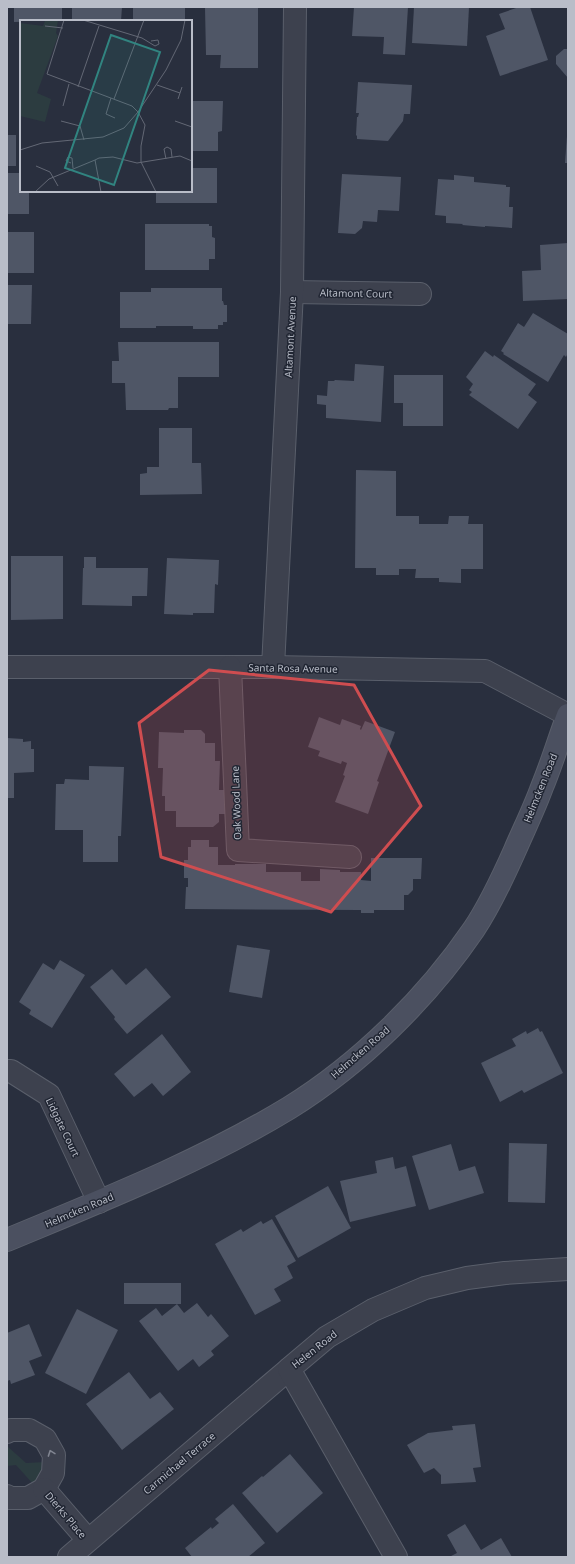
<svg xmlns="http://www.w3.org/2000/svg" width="575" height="1564" viewBox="0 0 575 1564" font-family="'Noto Sans',sans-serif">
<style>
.green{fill:#2c3c40}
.building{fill:#4f5666}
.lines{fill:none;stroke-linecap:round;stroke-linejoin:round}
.street-casing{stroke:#5a5f6b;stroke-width:24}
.secondary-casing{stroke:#5a5f6b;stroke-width:24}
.street{stroke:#3d414e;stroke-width:22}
.secondary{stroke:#4b5060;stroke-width:22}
.oneway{stroke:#818591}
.marked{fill:#cf4d50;fill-opacity:0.2;stroke:#cf4d50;stroke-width:3;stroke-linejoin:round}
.labels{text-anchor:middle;stroke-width:3;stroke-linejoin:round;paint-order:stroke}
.street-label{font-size:10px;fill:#b9bdc8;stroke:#212633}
.inset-road{fill:none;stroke:#636875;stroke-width:1}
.view{fill:#318480;fill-opacity:0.15;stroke:#318480;stroke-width:2}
.inset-edge{fill:none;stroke:#b9bdc8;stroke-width:2}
</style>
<rect width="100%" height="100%" fill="#292f3e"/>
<path class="green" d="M7,1446L26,1463L45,1462L43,1475L34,1485L16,1465L7,1466Z"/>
<g class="building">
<path d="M14,7H62V21L14,22Z"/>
<path d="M72,7H122L121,21H72Z"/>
<rect x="133" y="7" width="52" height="14"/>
<path d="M211,7H258V68H220L221,55H206L205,8Z"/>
<path d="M354,7H408L405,55L383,54L384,37L352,36Z"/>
<path d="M414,7H469L467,46L412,43Z"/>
<path d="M519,7H530L548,60L500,76L486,36L505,29L499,14Z"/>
<path d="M564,49H568V78L556,64V56Z"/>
<path d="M358,82L412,85L410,114H404L403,121L388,141L357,139V136L356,135L357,117H358L359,113H356Z"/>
<path d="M191,101H223L222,131L218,132V151H191Z"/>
<rect x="7" y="135" width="9" height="31"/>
<path d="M567,136H568V163H565Z"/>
<path d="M191,168H217V203H156V191H191Z"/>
<path d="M7,173H21V191H29V214H7Z"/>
<path d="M342,174L401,177L399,211L378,210L377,222L363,221L362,228L355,234L338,233Z"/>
<path d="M454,175L474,177V182L506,185V187H510L509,207H513L512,228L485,226V227L462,225L463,224L446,223V216L435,215L438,179L454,180Z"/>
<path d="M145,224H209V226H212V237L215,238V259H209V270H145Z"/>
<rect x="7" y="232" width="27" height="41"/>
<path d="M568,243V299L523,301L522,271L541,270L540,245Z"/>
<path d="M7,285H32L31,324H7Z"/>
<path d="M151,288H222V301H223L224,305H227V322H223V325H218V329H193V326H156V328H120V292H151Z"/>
<path d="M533,313L568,334V353L566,357L564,355L548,382L503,354L504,353L501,351L518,323L524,327Z"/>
<path d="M118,342H219V377H178V408H169L168,410H126L125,383H112V361H119Z"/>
<path d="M485,351L493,357L494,355L536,384L528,395L537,402L518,429L469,395L472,392L469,390L473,384L466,377Z"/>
<path d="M355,364L384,366L381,422L326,418V405L317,404V395L327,396L328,381H334L335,380L354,381Z"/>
<path d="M394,375H443V426H403V403H394Z"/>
<path d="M159,428H192V463H201L202,494L140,495V474L147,473V467H159Z"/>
<path d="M356,470L396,471V516H419V524H448L449,516H469L468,524H483V569H461V583L439,582V578H415L416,569H399V575H376V568H355Z"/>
<path d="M11,556H63V619L11,620Z"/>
<path d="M84,557H96V568H148L147,596H132V606L82,605L83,568H84Z"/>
<path d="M167,558L219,560L218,585L215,584L214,613H193V615L164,614Z"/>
<path d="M319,717L340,725L342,719L361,726L360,729L361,730L365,721L395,732L377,781L379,782L368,814L335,802L345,776L343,775L347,763L342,761L341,764L318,756L320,751L308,747Z"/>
<path d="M184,730H201L205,734V743H215V761H220L219,790H227L226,814H219V822L213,827H176V811H165V796H162L163,768H158L159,732L184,733Z"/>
<path d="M7,738L23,739V742L31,741V749H34V772L14,773V798H7Z"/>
<path d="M89,766L124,767L121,836H118V862H83V830H55L56,784H64L65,779L89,780Z"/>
<path d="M191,840H209V847H218V865H235V864H266V872H301V881H320V869L340,870V872H361V880L371,881V858H422L421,879H413V890L408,895H404V910H374V913H361V910L185,909L186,887H188V878H184V860H188V847H191Z"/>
<path d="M237,945L270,950L262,998L229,992Z"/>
<path d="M60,960L85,975L52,1028L29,1014L31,1010L19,1002L43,963L54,970Z"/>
<path d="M146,968L171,997L127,1034L114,1019L115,1017L90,987L112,969L126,985Z"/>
<path d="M538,1028L540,1032L542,1031L563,1073L524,1093L522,1090L500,1102L481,1063L516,1046L512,1039L526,1031L527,1034Z"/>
<path d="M162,1034L191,1072L163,1096L152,1083L134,1097L114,1074Z"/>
<path d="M509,1143L547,1144L545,1203L508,1202Z"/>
<path d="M451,1144L459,1171L475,1166L484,1193L429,1210L412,1156Z"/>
<path d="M393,1157L395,1169L406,1166L416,1206L350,1222L340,1181L377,1173L375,1161Z"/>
<path d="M328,1186L351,1228L298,1258L275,1216Z"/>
<path d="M272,1219L296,1261L287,1266L293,1278L274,1289L281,1301L255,1315L215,1244L241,1229L243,1232L261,1221L263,1224Z"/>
<rect x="124" y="1283" width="57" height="21"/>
<path d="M197,1303L208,1317L211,1314L229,1336L211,1351L214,1355L199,1367L193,1359L178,1371L139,1321L156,1308L162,1316L177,1304L184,1313Z"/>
<path d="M77,1309L118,1330L86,1394L45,1373Z"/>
<path d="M29,1324L42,1356L29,1361L35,1375L11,1384L10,1380L7,1381V1333Z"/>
<path d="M129,1372L150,1399L160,1392L174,1409L122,1450L86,1404Z"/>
<path d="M475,1424L481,1467L473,1468L476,1482L441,1484V1475L434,1468L424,1473L407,1445L428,1433L453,1430L452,1426Z"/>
<path d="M290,1454L323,1493L277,1533L242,1493L262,1476L263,1477Z"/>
<path d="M233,1504L265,1543L248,1557H192L185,1548L211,1527L212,1529L219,1523L215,1519Z"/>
<path d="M465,1524L481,1550L501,1538L512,1557H452L451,1556L457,1553L447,1535Z"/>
</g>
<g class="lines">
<g class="street-casing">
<g id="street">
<path d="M292,292L420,294"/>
<path d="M7,667H273L485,671L568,715"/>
<path d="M230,667L238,850L350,857"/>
<path d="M273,667L292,292L295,7"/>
<path d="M7,1071H11L49,1095L99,1202"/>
<path d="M7,1432L11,1430H29L45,1439L54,1455L53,1473L44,1489L28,1498H9L7,1496"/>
<path d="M44,1489L88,1540"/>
<path d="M69,1557L289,1369"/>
<path d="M396,1557L289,1369L327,1337L373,1310L425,1288L467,1278L505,1273L568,1269"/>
</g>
</g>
<g class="secondary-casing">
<path id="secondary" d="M7,1240C103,1200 200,1162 289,1108C360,1064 427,998 474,929C490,905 503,877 515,850C524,829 534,809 542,787C552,763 559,739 568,715"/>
</g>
<use href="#street" class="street"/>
<use href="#secondary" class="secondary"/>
</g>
<defs><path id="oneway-chevron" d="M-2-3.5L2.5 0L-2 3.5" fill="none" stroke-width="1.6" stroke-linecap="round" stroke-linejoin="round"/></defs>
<use class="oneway" href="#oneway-chevron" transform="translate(51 1453) rotate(-110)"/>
<path class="marked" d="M209,670L354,685L421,806L331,912L161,857L139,723Z"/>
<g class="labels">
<g class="street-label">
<text transform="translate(356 293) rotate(1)" y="4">Altamont Court</text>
<text transform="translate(290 337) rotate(-87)" y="4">Altamont Avenue</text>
<text transform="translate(293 668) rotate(1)" y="4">Santa Rosa Avenue</text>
<text transform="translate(540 788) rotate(-68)" y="4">Helmcken Road</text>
<text transform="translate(236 803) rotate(-92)" y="4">Oak Wood Lane</text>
<text transform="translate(360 1052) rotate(-41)" y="4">Helmcken Road</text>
<text transform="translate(63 1127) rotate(64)" y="4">Lidgate Court</text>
<text transform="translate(79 1210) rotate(-23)" y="4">Helmcken Road</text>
<text transform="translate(314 1349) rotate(-38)" y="4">Helen Road</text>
<text transform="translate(179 1463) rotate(-40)" y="4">Carmichael Terrace</text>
<text transform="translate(66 1515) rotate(50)" y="4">Dierks Place</text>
</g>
</g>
<g transform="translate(20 20)">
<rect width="172" height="172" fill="#292f3e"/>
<path d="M38,0L36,13L38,16L17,73L31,79L25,102L0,96V3L23,6L25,1Z" fill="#2c3c40"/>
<path class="inset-road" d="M44,0L27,54L112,86L118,92L125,105L121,126V142L136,172M63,0L122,18L135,26L139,24L138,20L131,21M25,6L43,8M137,65L160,73M58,67L79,6M91,78L86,94L95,98M94,79L124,0M158,79L162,67M43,86L49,64M41,101L60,106L64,120M155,101L172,107M0,130L22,123L83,117L104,108L118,92L146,50L161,20L165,0M146,139L144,129L147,127L151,129L152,137M51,143L46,141L48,137L52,138L53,148M16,146L30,152L38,166M15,172L29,159L75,140M81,172L75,140L79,138L93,137L117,143L160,136L172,141"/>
<path class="view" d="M91,15L140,32L94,165L45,148Z"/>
<rect width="172" height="172" class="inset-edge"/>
</g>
<rect width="575" height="1564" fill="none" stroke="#b9bdc8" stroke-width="16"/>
</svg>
